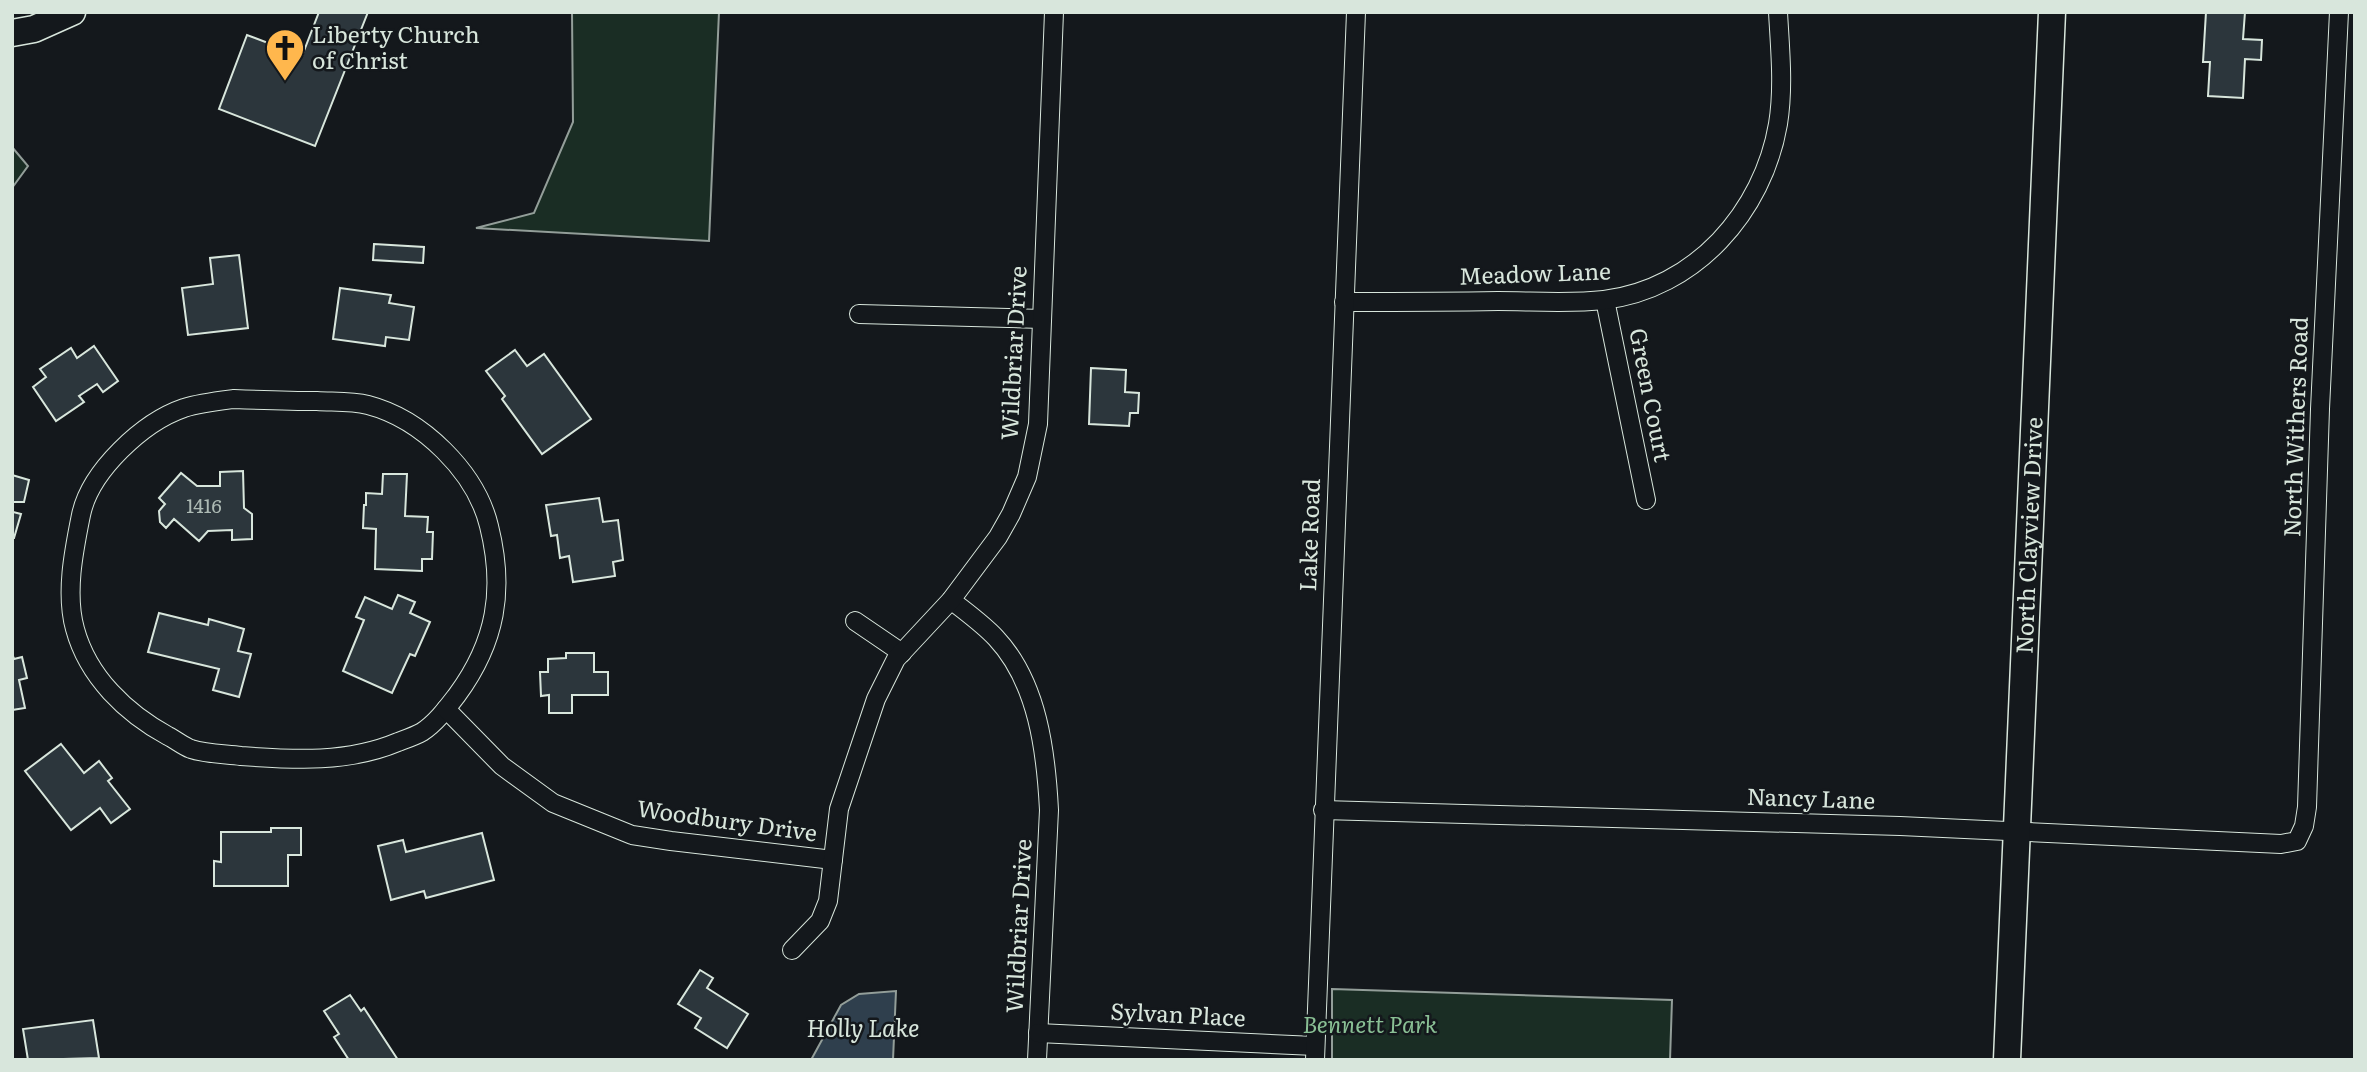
<svg xmlns="http://www.w3.org/2000/svg" width="2367" height="1072" viewBox="0 0 2367 1072" font-family="Literata,serif">
<style>
.green{fill:#1a2d24;stroke:#939e99;stroke-width:2}
.water{fill:#2f3f4d;stroke:#939e99;stroke-width:2}
.building{fill:#2c363c;stroke:#d8e6dc;stroke-width:2}
.lines{fill:none;stroke-linecap:round;stroke-linejoin:round}
.street-casing{stroke:#d8e6dc;stroke-width:20}
.secondary-casing{stroke:#d8e6dc;stroke-width:29}
.street{stroke:#14181c;stroke-width:18}
.secondary{stroke:#14181c;stroke-width:26}
.labels{text-anchor:middle;stroke-width:5;stroke-linejoin:round;paint-order:stroke}
.number-label{font-size:19px;fill:#adbab4}
.poi-label{font-size:23px;fill:#d8e6dc;stroke:#14181c;text-anchor:start}
.street-label{font-size:23px;fill:#d8e6dc;stroke:#14181c}
.park-label{font-size:23px;font-style:italic;fill:#8ac095;stroke:#14181c}
.water-label{font-size:24px;font-style:italic;fill:#d8e6dc;stroke:#14181c}
</style>
<rect width="100%" height="100%" fill="#14181c"/>
<g class="green">
<path d="M572,12H719L709,241L476,228L534,213L573,122Z"/>
<path d="M12,147L28,166L12,188Z"/>
<path d="M1332,989L1672,1000L1670,1060H1332Z"/>
</g>
<path class="water" d="M896,991L893,1060H811L841,1005L859,994Z"/>
<g class="building">
<path d="M319,12H368L315,146L219,109L247,35L302,56Z"/>
<path d="M2206,12H2245L2243,39L2262,40L2261,60L2245,59L2243,98L2208,96L2210,62H2203Z"/>
<path d="M374,244L424,247L423,263L373,260Z"/>
<path d="M239,255L248,328L188,335L182,288L213,284L210,258Z"/>
<path d="M340,288L391,295L389,303L414,307L409,340L386,337L385,346L333,339Z"/>
<path d="M94,346L118,381L103,392L97,384L79,396L84,402L56,421L33,387L46,377L40,369L71,348L77,358Z"/>
<path d="M515,350L527,366L544,354L591,419L542,454L502,399L505,396L486,371Z"/>
<path d="M1091,368L1126,370L1125,392L1139,393L1138,413H1130L1129,426L1089,424Z"/>
<path d="M243,471L244,508L252,514V539L232,540V530L208,531L199,541L174,519L166,528L160,522L159,511L165,504L159,498L181,473L197,486H220V472Z"/>
<path d="M383,474H407L405,516L428,517L427,532H433L432,559H422V571L375,569L376,529L363,528L364,505H366V493L382,494Z"/>
<path d="M12,475L29,480L24,502H13V512L21,514L14,538H12Z"/>
<path d="M599,498L603,522L618,520L623,560L613,562L615,576L573,582L569,556L560,558L557,535L551,536L546,505Z"/>
<path d="M398,595L415,602L410,613L430,622L415,656L410,654L392,693L343,671L364,620L356,617L365,597L392,609Z"/>
<path d="M159,613L208,625L209,619L244,629L238,651L251,654L239,697L213,690L219,669L148,652Z"/>
<path d="M12,653L14,659L22,657L27,678L19,680L25,708L12,710Z"/>
<path d="M566,653H594V672H608V695H572V713H549V695L541,696L540,672H548V659L566,658Z"/>
<path d="M61,744L84,773L99,761L112,778L108,781L130,809L111,823L100,808L71,830L25,771Z"/>
<path d="M271,828H301V855H288V886H214V861L221,862V832H271Z"/>
<path d="M482,833L494,880L426,898L424,891L391,900L378,846L403,840L406,852Z"/>
<path d="M700,970L713,978L707,988L748,1014L727,1048L695,1028L701,1018L678,1004Z"/>
<path d="M350,995L361,1011L364,1008L398,1060H349L334,1037L339,1034L324,1011Z"/>
<path d="M93,1020L99,1058L28,1060L23,1029Z"/>
</g>
<g class="lines">
<g class="street-casing">
<g id="street">
<path d="M1605,300L1646,500"/>
<path d="M1344,302C1395,302 1446,302 1498,301C1533,301 1569,304 1604,300C1695,289 1763,212 1778,124C1784,87 1780,49 1778,12"/>
<path d="M859,314L1042,319"/>
<path d="M234,399C262,400 290,401 317,401C334,402 352,401 368,405C422,419 476,472 489,526C505,590 496,642 457,695C447,708 436,723 422,732C415,736 406,739 398,742C348,763 295,760 241,756C226,754 206,754 191,749C183,746 176,740 168,736C126,713 88,677 75,629C65,593 74,550 81,515C90,471 143,422 184,408C200,403 218,401 234,399Z"/>
<path d="M951,600C966,612 983,624 996,638C1038,683 1046,752 1049,810L1037,1060"/>
<path d="M855,621L902,653"/>
<path d="M446,709L502,766L553,803L632,835L671,841L833,860"/>
<path d="M1323,810L1900,826L2281,844L2297,841L2304,826L2307,807L2320,409L2339,12"/>
<path d="M792,950L820,921L828,901L839,809L876,699L896,659L951,600L998,537L1011,514L1027,477L1038,424L1054,12"/>
<path d="M1038,1033L1315,1046"/>
<path d="M1315,1060L1356,12"/>
</g>
</g>
<g class="secondary-casing">
<g id="secondary">
<path d="M12,33L34,29L72,12"/>
<path id="s1" d="M2007,1060L2052,12"/>
</g>
</g>
<use href="#street" class="street"/>
<use href="#secondary" class="secondary"/>
</g>
<defs>
<g id="church-pin" transform="scale(2.0125)"><path d="M0 17L-7.5 6A9.5 9.5 0 1 1 7.5 6Z" fill="#ffb74d" stroke="#14181c"/><path d="M-1.2-6h2.4v3.5h3.3v2.4h-3.3V6h-2.4V-.1h-3.3v-2.4h3.3Z" fill="#111"/></g>
</defs>
<g fill-rule="evenodd">
<use href="#church-pin" x="285" y="48"/>
</g>
<g class="labels">
<g class="number-label">
<text x="204" y="513">1416</text>
</g>
<g class="poi-label">
<text x="312" y="43">Liberty Church<tspan x="312" dy="26">of Christ</tspan></text>
</g>
<g class="street-label">
<text transform="translate(1535 274) rotate(-2)" y="8">Meadow Lane</text>
<text transform="translate(1014 353) rotate(-87)" y="8">Wildbriar Drive</text>
<text transform="translate(1650 395) rotate(79)" y="8">Green Court</text>
<text transform="translate(2296 427) rotate(-88)" y="8">North Withers Road</text>
<text transform="translate(1310 535) rotate(-88)" y="8">Lake Road</text>
<text dy="8" stroke="none"><textPath href="#s1" startOffset="525">North Clayview Drive</textPath></text>
<text transform="translate(1811 799) rotate(2)" y="8">Nancy Lane</text>
<text transform="translate(727 821) rotate(8)" y="8">Woodbury Drive</text>
<text transform="translate(1019 926) rotate(-87)" y="8">Wildbriar Drive</text>
<text transform="translate(1178 1015) rotate(3)" y="8">Sylvan Place</text>
</g>
<g class="park-label">
<text x="1370" y="1033">Bennett Park</text>
</g>
<g class="water-label">
<text x="863" y="1037">Holly Lake</text>
</g>
</g>
<rect width="2367" height="1072" fill="none" stroke="#d8e6dc" stroke-width="28"/>
</svg>
